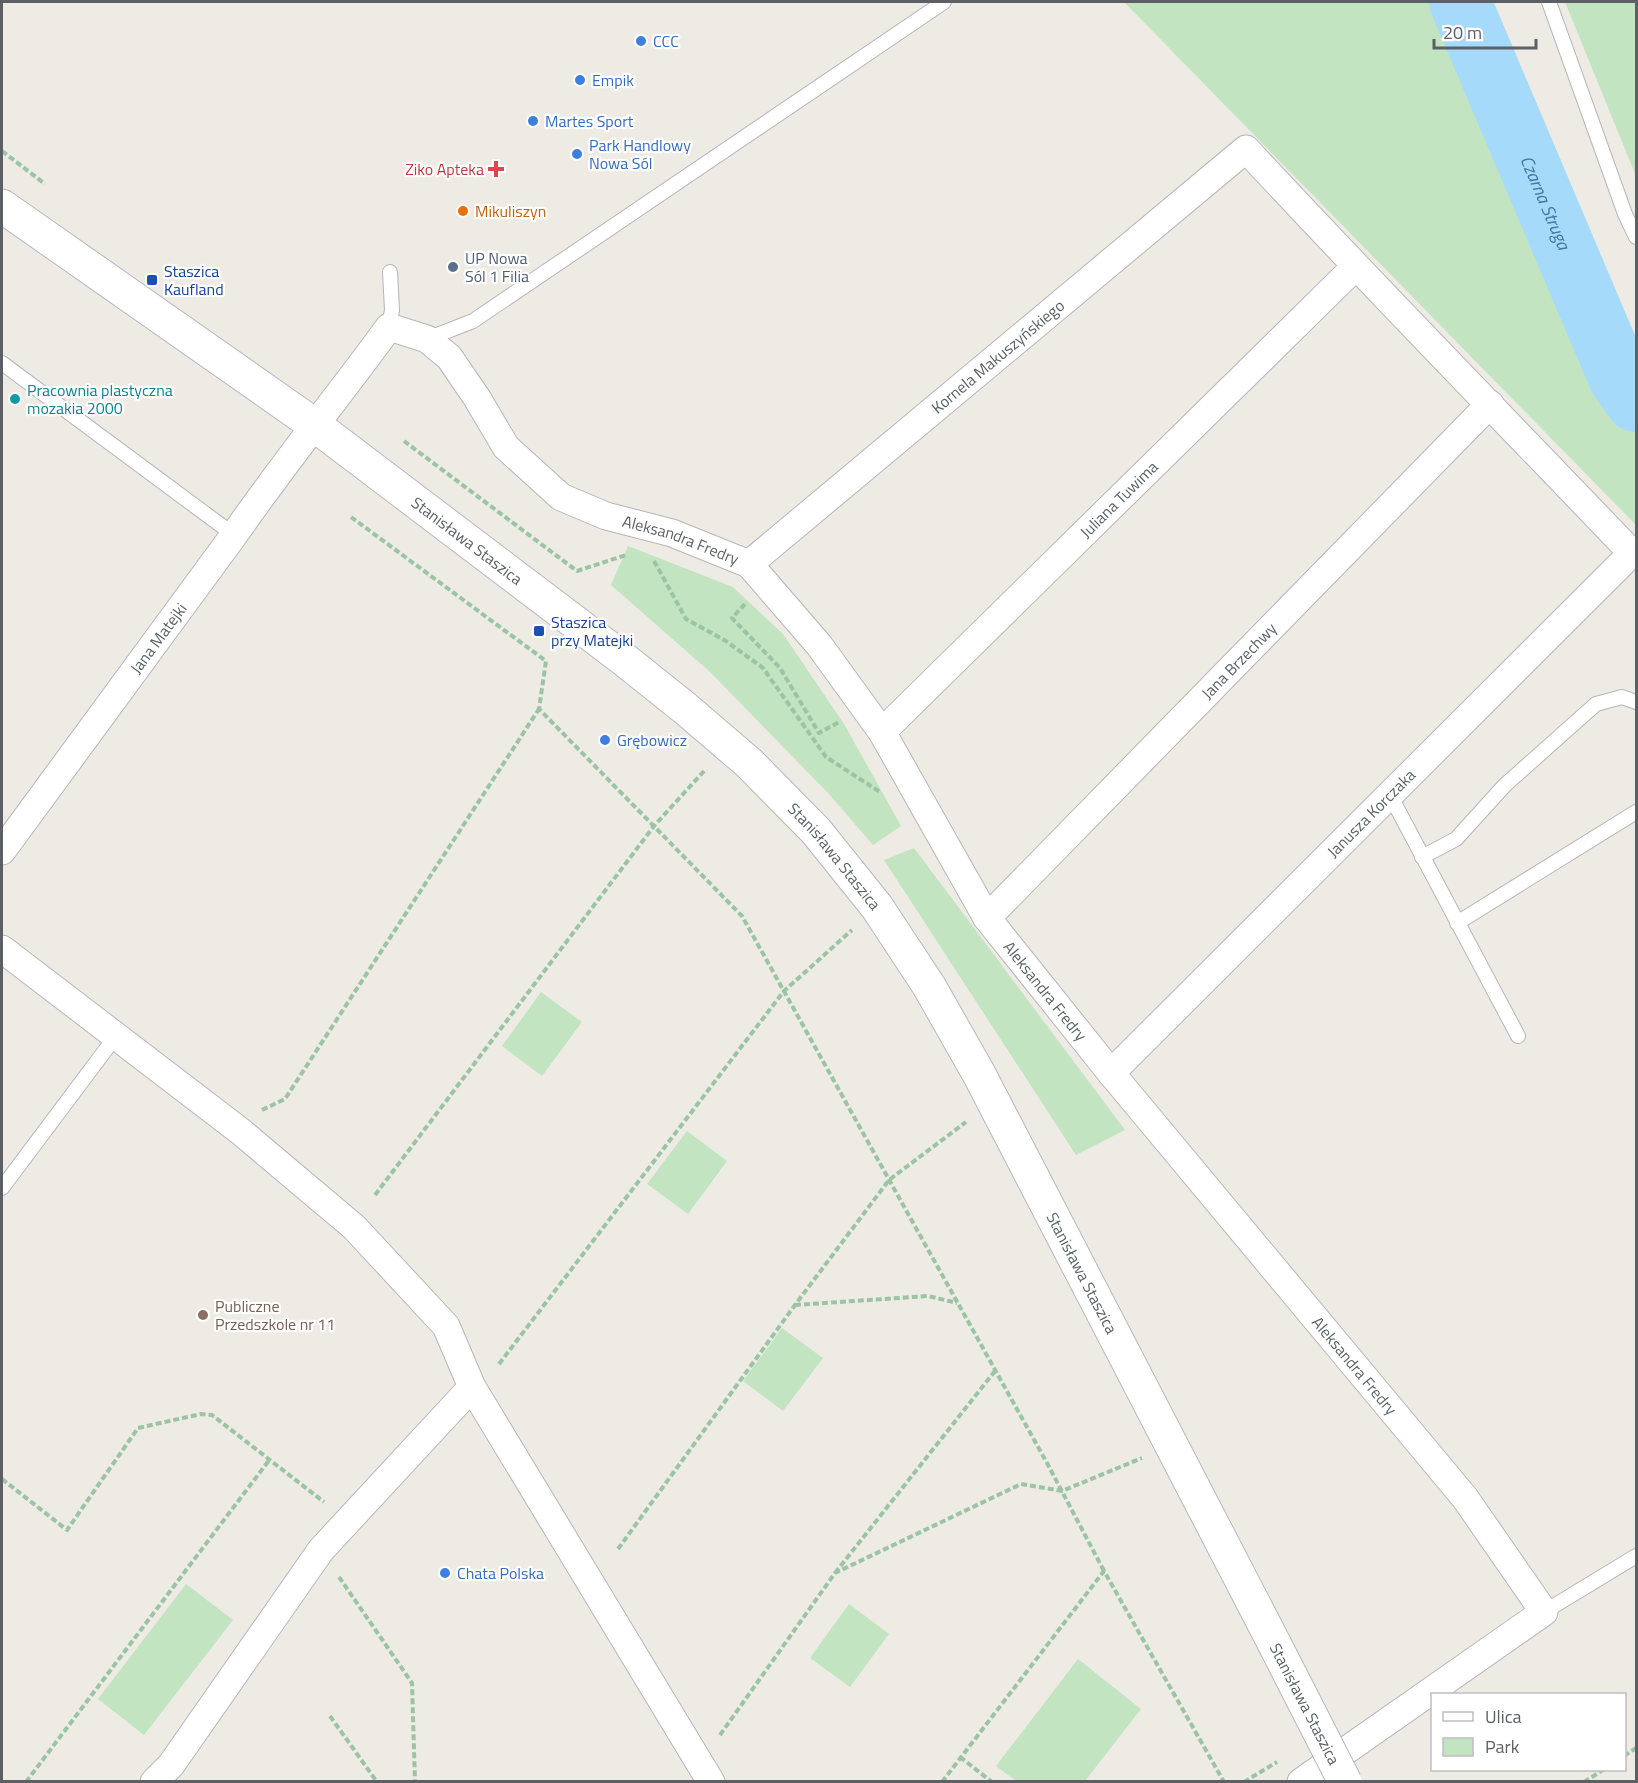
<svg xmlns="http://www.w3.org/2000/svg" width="1638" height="1783" viewBox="0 0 1638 1783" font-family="'Titillium Web',sans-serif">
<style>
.green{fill:#c2e4c1}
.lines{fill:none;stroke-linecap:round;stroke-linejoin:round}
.river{stroke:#a6dafb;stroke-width:62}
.lane-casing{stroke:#b4b6ba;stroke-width:16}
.street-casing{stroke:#b4b6ba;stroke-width:29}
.secondary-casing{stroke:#b5b8bd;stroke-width:35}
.path{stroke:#9bc4a4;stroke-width:4;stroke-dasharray:6 3;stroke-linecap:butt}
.lane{stroke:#fff;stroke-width:14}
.street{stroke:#fff;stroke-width:27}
.secondary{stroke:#fff;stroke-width:33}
.secondary-bridge-casing{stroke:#b5b8bd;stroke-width:35;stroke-linecap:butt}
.secondary-bridge{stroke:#fff;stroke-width:33}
.shop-dot{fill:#3f7fe0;stroke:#fff;stroke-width:2}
.health-dot{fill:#e0444e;stroke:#fff;stroke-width:2}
.food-dot{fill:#e8710a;stroke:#fff;stroke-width:2}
.service-dot{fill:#5c6f8a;stroke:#fff;stroke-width:2}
.transit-dot{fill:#1a4fb4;stroke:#fff;stroke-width:2}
.culture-dot{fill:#0f9aa8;stroke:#fff;stroke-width:2}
.education-dot{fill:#8d6e63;stroke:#fff;stroke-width:2}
.labels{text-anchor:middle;stroke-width:4.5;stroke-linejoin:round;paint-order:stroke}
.shop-label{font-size:16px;fill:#366cbe;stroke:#fff;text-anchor:start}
.health-label{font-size:16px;fill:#be3a42;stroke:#fff;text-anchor:end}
.food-label{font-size:16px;fill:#c56008;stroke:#fff;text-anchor:start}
.service-label{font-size:16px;fill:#4e5e75;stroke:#fff;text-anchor:start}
.transit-label{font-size:16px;fill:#164399;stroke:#fff;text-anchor:start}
.street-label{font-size:16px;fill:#5c5f63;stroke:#fff}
.culture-label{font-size:16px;fill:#0d838f;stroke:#fff;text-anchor:start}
.education-label{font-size:16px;fill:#785e54;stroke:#fff;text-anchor:start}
.water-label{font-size:18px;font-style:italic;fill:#4175a3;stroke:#fff}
</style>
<rect width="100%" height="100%" fill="#edebe3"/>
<g class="green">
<path d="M1124,2H1447L1605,386L1636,427V525Z"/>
<path d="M1565,2H1636V176Z"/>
<path d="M628,546L733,587L783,634L844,724L901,826L873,845L829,794L709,671L611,585Z"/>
<path d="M914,848L1125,1130L1076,1155L884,860Z"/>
<path d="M541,992L582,1022L542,1076L502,1046Z"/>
<path d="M687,1131L727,1161L688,1214L647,1184Z"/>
<path d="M782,1328L823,1358L783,1411L743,1381Z"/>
<path d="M186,1584L233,1620L144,1735L98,1699Z"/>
<path d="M849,1604L889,1634L850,1687L810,1658Z"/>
<path d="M1078,1659L1141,1709L1085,1781H1016L996,1766Z"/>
</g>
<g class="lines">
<path class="river" id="s1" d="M1460,2L1619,377L1636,401"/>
<g class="lane-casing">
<g id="lane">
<path d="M1549,2L1625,214L1636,237"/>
<path d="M389,327L392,310L390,272"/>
<path d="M427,339L473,321L944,2"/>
<path d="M2,363L234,535"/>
<path d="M1390,795L1518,1036"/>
<path d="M1422,857L1456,839L1505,785L1596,704L1622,697L1636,702"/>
<path d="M1457,923L1636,812"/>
<path d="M2,1188L116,1036"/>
<path d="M1544,1612L1636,1556"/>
</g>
</g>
<g class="street-casing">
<g id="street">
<path id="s2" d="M749,564L1246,149C1373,286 1503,418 1632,553L1111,1073"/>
<path id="s3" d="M882,732L1355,267"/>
<path id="s4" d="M2,851L234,535C283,464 338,397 389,327L427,339L449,357L477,398L506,447L561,497L606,516L672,533L749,564L819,645L882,732L987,918L1111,1073L1465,1498L1544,1612L1301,1782"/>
<path id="s5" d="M987,918L1490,404"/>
<path d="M2,949L240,1131L354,1227L446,1326L472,1387L711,1782"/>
<path d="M154,1782L171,1765L321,1550L472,1387"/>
</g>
</g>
<g class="secondary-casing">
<g id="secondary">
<path id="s6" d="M2,206L316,426L626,661L686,709L749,763L816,831L877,907L929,986L979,1074L1275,1645"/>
</g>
</g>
<g class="path">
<path d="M2,151L45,184"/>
<path d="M404,441L577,571L626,555"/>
<path d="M351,517L546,661L539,709L742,916L1047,1463L1104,1571"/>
<path d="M654,561L686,619L726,641L763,668L826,757L880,792"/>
<path d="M745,604L732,618L780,668L819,733L839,722"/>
<path d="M262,1110L285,1099L539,709"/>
<path d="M375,1195L654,826L705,770"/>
<path d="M795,1305L928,1296L957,1303"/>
<path d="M499,1364L784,991L852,930"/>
<path d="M2,1479L67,1530L138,1428L201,1414L212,1415L324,1502"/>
<path d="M618,1549L795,1305L889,1180L966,1122"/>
<path d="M835,1573L995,1371"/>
<path d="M339,1577L412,1683L415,1782"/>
<path d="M330,1716L377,1782"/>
<path d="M720,1735L835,1573L1021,1484L1062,1491L1142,1458"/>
<path d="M1624,1756L1636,1748"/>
<path d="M960,1757L992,1782"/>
<path d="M26,1782L270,1459"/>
<path d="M942,1782L1104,1571L1224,1782"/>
<path d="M1244,1782L1277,1762"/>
<path d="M1584,1782L1603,1770"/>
</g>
<use href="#lane" class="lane"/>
<use href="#street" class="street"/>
<use href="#secondary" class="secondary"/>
<g class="secondary-bridge-casing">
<g id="secondary-bridge">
<path id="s7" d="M1275,1645L1345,1782"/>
</g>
</g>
<use href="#secondary-bridge" class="secondary-bridge"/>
</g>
<g class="shop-dot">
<circle cx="641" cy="41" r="6"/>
<circle cx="580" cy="80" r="6"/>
<circle cx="533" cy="121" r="6"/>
<circle cx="577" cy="154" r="6"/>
<circle cx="605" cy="740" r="6"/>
<circle cx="445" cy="1573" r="6"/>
</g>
<path class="health-dot" d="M493 160h6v6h6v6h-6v6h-6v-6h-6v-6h6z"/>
<circle class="food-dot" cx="463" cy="211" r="6"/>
<circle class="service-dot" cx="453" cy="267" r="6"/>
<g class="transit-dot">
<rect x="146" y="274" width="12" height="12" rx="3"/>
<rect x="533" y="625" width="12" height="12" rx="3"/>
</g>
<circle class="culture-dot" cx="15" cy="399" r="6"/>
<circle class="education-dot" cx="203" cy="1315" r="6"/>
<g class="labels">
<g class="shop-label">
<text x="653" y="47">CCC</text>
<text x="592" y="86">Empik</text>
<text x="545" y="127">Martes Sport</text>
<text x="589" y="151">Park Handlowy<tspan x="589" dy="18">Nowa Sól</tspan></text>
<text x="617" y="746">Grębowicz</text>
<text x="457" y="1579">Chata Polska</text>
</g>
<g class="health-label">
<text x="484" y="175">Ziko Apteka</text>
</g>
<g class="food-label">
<text x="475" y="217">Mikuliszyn</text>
</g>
<g class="service-label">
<text x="465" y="264">UP Nowa<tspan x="465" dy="18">Sól 1 Filia</tspan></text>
</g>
<g class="transit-label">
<text x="164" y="277">Staszica<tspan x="164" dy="18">Kaufland</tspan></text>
<text x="551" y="628">Staszica<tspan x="551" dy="18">przy Matejki</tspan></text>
</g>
<g class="street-label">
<text dy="6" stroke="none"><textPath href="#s2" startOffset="324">Kornela Makuszyńskiego</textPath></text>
<text dy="6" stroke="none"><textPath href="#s3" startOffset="332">Juliana Tuwima</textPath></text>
<text dy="6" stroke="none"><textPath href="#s4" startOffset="1028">Aleksandra Fredry</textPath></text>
<text dy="6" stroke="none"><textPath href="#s6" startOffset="573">Stanisława Staszica</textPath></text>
<text dy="6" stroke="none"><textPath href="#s4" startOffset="264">Jana Matejki</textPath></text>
<text dy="6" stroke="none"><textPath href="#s5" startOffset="360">Jana Brzechwy</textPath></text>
<text transform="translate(1371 813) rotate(-45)" y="6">Janusza Korczaka</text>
<text dy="6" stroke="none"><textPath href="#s6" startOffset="1059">Stanisława Staszica</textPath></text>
<text dy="6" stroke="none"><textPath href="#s4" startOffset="1622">Aleksandra Fredry</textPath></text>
<text dy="6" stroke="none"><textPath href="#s6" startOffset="1545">Stanisława Staszica</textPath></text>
<text dy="6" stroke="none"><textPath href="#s4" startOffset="2108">Aleksandra Fredry</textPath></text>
<text dy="6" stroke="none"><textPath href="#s7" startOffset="66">Stanisława Staszica</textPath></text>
</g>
<g class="culture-label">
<text x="27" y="396">Pracownia plastyczna<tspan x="27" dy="18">mozakia 2000</tspan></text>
</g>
<g class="education-label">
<text x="215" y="1312">Publiczne<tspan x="215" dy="18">Przedszkole nr 11</tspan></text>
</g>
<g class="water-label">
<text dy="6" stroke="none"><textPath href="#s1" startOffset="218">Czarna Struga</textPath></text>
</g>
</g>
<rect width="1638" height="1783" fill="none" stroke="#5c5f63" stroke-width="6"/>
<rect x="1431" y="1693" width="195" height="78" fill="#ffffff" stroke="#bebfc1" stroke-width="1.5"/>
<rect x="1443" y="1712" width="30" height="9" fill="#ffffff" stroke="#bebfc1" stroke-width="1.5"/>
<text x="1485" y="1723" font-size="18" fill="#5c5f63">Ulica</text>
<rect x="1443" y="1738" width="30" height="18" fill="#c2e4c1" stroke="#bebfc1" stroke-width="1.5"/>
<text x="1485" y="1753" font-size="18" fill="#5c5f63">Park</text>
<path d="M1434 39v9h102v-9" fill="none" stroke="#5c5f63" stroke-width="3"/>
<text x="1443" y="39" font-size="18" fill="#5c5f63" stroke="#ffffff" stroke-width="4.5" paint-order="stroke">20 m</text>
</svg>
